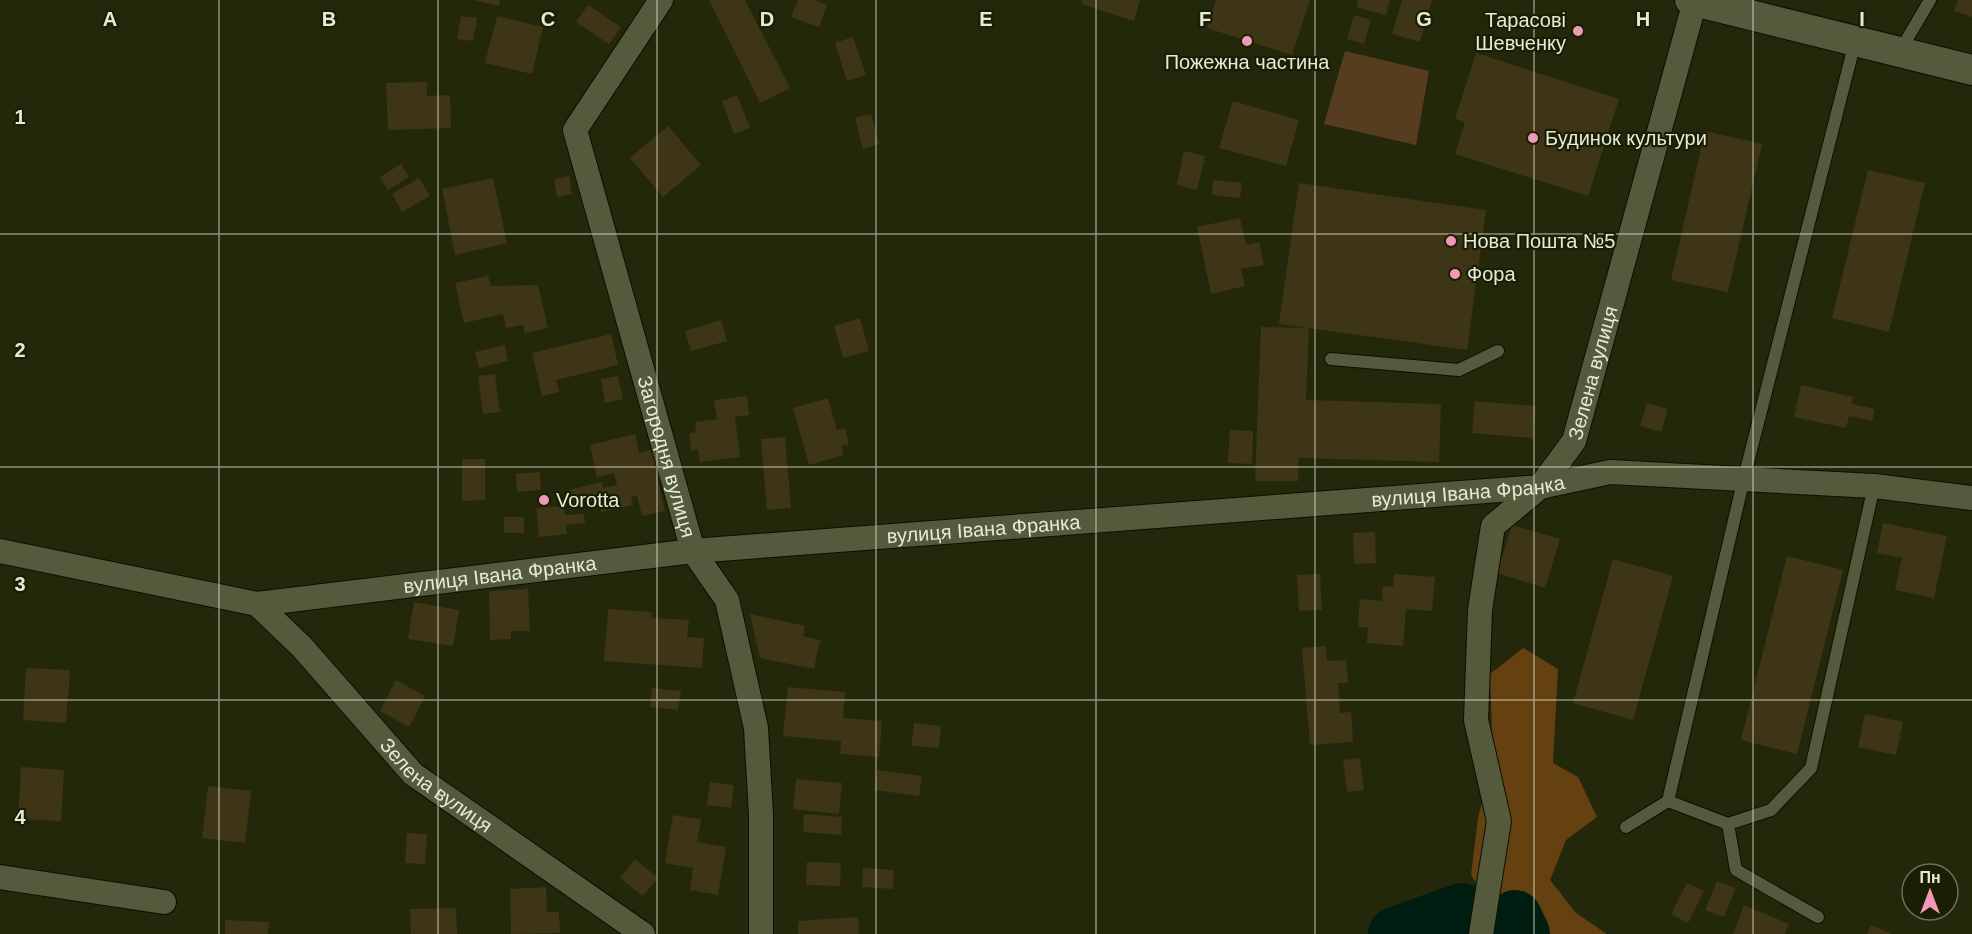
<svg xmlns="http://www.w3.org/2000/svg" width="1972" height="934" viewBox="0 0 1972 934" font-family="Helvetica,sans-serif">
<style>
.green{fill:#563d1f}
.forest{fill:#654111}
.lines{fill:none;stroke-linecap:round;stroke-linejoin:round}
.river{stroke:#001d11;stroke-width:54}
.building{fill:#3e3516}
.service-casing{stroke:#0c1000;stroke-width:14}
.minor-casing{stroke:#0c1000;stroke-width:26}
.tertiary-casing{stroke:#0c1000;stroke-width:32}
.service{stroke:#545a3b;stroke-width:12}
.minor{stroke:#545a3b;stroke-width:24}
.tertiary{stroke:#545a3b;stroke-width:30}
.grid{fill:none;stroke:#e6ead8;stroke-width:1.5;stroke-opacity:0.55}
.poi-dot{fill:#f09ab7;stroke:#1a1e02;stroke-width:2}
.labels{text-anchor:middle;stroke-width:4.5;stroke-linejoin:round;paint-order:stroke}
.poi-label{font-size:20px;fill:#e6ead8;stroke:#1a1e02;text-anchor:start}
.street-label{font-size:20px;fill:#e6ead8;stroke:#1a1e02}
.grid-label{font-size:20px;text-anchor:middle;font-weight:bold;fill:#e6ead8;stroke:#1a1e02;stroke-width:4.5;stroke-linejoin:round;paint-order:stroke}
</style>
<rect width="100%" height="100%" fill="#23280a"/>
<path class="green" d="M1345,51L1429,71L1416,145L1324,124Z"/>
<path class="forest" d="M1523,648L1558,669L1553,763L1578,777L1597,817L1566,840L1550,880L1576,913L1607,934H1501L1486,897L1471,875L1478,818L1493,759L1490,674Z"/>
<g class="lines">
<g class="river">
<path d="M1515,917L1523,934"/>
<path d="M1395,934L1462,910"/>
</g>
</g>
<g class="building">
<path d="M473,0H500L499,6Z"/>
<path d="M709,0H745L790,88L760,103Z"/>
<path d="M798,0H814L827,5L819,27L791,17Z"/>
<path d="M1082,0H1140L1134,21L1081,4Z"/>
<path d="M1216,0H1310L1292,55L1207,28Z"/>
<path d="M1358,0H1390L1386,15L1356,7Z"/>
<path d="M1402,0H1432L1420,42L1392,34Z"/>
<path d="M1958,0H1972V17L1954,11Z"/>
<path d="M588,5L621,27L609,44L576,22Z"/>
<path d="M1354,15L1371,20L1364,44L1347,39Z"/>
<path d="M461,16L477,18L473,41L457,39Z"/>
<path d="M497,16L543,27L532,74L485,63Z"/>
<path d="M853,37L866,75L847,81L835,43Z"/>
<path d="M1476,53L1619,99L1588,196L1455,154L1465,122L1455,119Z"/>
<path d="M427,82V96L450,95L451,128L388,130L386,83Z"/>
<path d="M737,95L750,128L734,134L722,101Z"/>
<path d="M1233,101L1299,120L1286,166L1219,148Z"/>
<path d="M871,114L879,144L863,149L855,118Z"/>
<path d="M668,126L701,165L663,197L630,158Z"/>
<path d="M1705,131L1762,144L1728,292L1671,280Z"/>
<path d="M1184,151L1205,156L1197,190L1177,185Z"/>
<path d="M401,164L409,177L388,190L380,177Z"/>
<path d="M1868,170L1925,183L1889,332L1832,318Z"/>
<path d="M569,176L572,194L557,197L554,179Z"/>
<path d="M419,178L430,196L402,212L392,194Z"/>
<path d="M493,178L507,243L455,255L442,189Z"/>
<path d="M1213,180L1242,183L1240,198L1212,195Z"/>
<path d="M1299,183L1486,210L1467,350L1279,324Z"/>
<path d="M1240,218L1246,245L1259,242L1264,265L1241,269L1245,286L1211,294L1197,227Z"/>
<path d="M488,276L491,286L538,285L548,328L525,333L523,325L506,328L503,314L464,323L455,283Z"/>
<path d="M860,318L869,351L843,358L834,326Z"/>
<path d="M721,320L727,341L691,351L685,331Z"/>
<path d="M1261,327L1309,328L1306,400L1441,404L1439,462L1299,458L1298,481H1255Z"/>
<path d="M611,334L618,365L556,380L559,392L542,396L532,353Z"/>
<path d="M505,345L508,361L479,368L475,352Z"/>
<path d="M495,374L500,412L483,414L478,376Z"/>
<path d="M618,376L623,399L605,403L601,379Z"/>
<path d="M1801,385L1853,397L1852,404L1875,409L1872,421L1849,416L1846,428L1794,417Z"/>
<path d="M747,396L749,415L735,417L740,457L700,462L698,450L691,451L689,433L696,432L695,422L717,419L714,400Z"/>
<path d="M828,398L837,430L845,428L849,444L841,446L844,455L809,465L793,408Z"/>
<path d="M1475,401L1536,406L1533,438L1472,433Z"/>
<path d="M1647,403L1668,409L1661,432L1640,426Z"/>
<path d="M1230,430L1253,431L1252,464L1228,463Z"/>
<path d="M635,434L639,453L655,449L662,476L657,477L665,511L642,516L637,495L631,497L633,505L601,512L598,500L572,506L568,490L602,482L603,488L617,485L614,473L597,477L590,445Z"/>
<path d="M785,437L791,508L767,510L761,439Z"/>
<path d="M462,459H485V500L462,501Z"/>
<path d="M540,472L541,490L517,492L516,474Z"/>
<path d="M564,506L565,515L584,514L585,523L566,525L567,534L539,537L536,508Z"/>
<rect x="504" y="517" width="20" height="16"/>
<path d="M1883,523L1947,536L1934,598L1895,590L1902,558L1877,553Z"/>
<path d="M1512,525L1560,539L1545,588L1497,573Z"/>
<path d="M1375,532L1376,563L1354,564L1353,533Z"/>
<path d="M1787,556L1843,570L1797,754L1741,740Z"/>
<path d="M1613,559L1673,576L1633,720L1573,703Z"/>
<path d="M1320,574L1322,610L1299,611L1297,575Z"/>
<path d="M1394,574L1435,577L1432,611L1406,609L1403,646L1367,643L1368,627H1358L1360,599L1382,601L1383,586L1393,587Z"/>
<path d="M528,589L530,631H511V639L490,640L489,591Z"/>
<path d="M414,602L459,610L453,646L408,639Z"/>
<path d="M608,609L652,612L651,618L689,620L687,637L704,638L702,668L604,661Z"/>
<path d="M750,614L805,626L803,636L820,640L814,669L760,658Z"/>
<path d="M1326,646L1327,661L1346,660L1348,683H1338L1340,713L1351,712L1353,742L1310,745L1302,648Z"/>
<path d="M26,668L70,670L66,723L23,720Z"/>
<path d="M396,680L425,696L409,727L380,711Z"/>
<path d="M788,687L845,692L843,718L882,721L879,757L840,754L841,741L783,736Z"/>
<path d="M652,688L681,691L678,710L650,707Z"/>
<path d="M1865,714L1903,722L1896,755L1858,747Z"/>
<path d="M914,723L941,726L939,748L911,746Z"/>
<path d="M1360,758L1364,790L1347,792L1343,760Z"/>
<path d="M21,767L64,770L61,821L18,819Z"/>
<path d="M877,770L922,776L919,796L874,790Z"/>
<path d="M796,779L842,783L839,814L793,809Z"/>
<path d="M710,782L734,785L731,808L707,805Z"/>
<path d="M208,786L251,791L245,843L202,838Z"/>
<path d="M804,814L842,817L841,835L803,832Z"/>
<path d="M673,815L701,819L697,842L726,847L718,895L690,890L693,868L665,863Z"/>
<path d="M407,833L427,834L425,864L405,863Z"/>
<path d="M635,859L658,878L643,896L620,878Z"/>
<path d="M807,862L841,863L840,886L806,885Z"/>
<path d="M863,868L894,870L893,889L862,887Z"/>
<path d="M1717,881L1736,888L1724,917L1705,910Z"/>
<path d="M1687,883L1704,891L1688,923L1671,914Z"/>
<path d="M546,887L547,912H559L560,933L511,934L510,889Z"/>
<path d="M1744,905L1789,924L1785,934H1733Z"/>
<path d="M456,908L457,934H411L410,909Z"/>
<path d="M858,917L859,934H798V921Z"/>
<path d="M225,920L269,922L268,934H225Z"/>
<path d="M1871,925L1892,934H1867Z"/>
</g>
<g class="lines">
<g class="service-casing">
<g id="service">
<path d="M1900,51L1930,0"/>
<path d="M1331,359L1459,370L1498,351"/>
<path d="M1668,801L1744,478L1855,42"/>
<path d="M1728,824L1771,810L1811,768L1874,486"/>
<path d="M1626,827L1668,801L1728,824L1736,870L1818,917"/>
</g>
</g>
<g class="minor-casing">
<g id="minor">
<path id="s1" d="M661,0L575,130L693,551L727,600L756,728L761,815V934"/>
<path id="s2" d="M0,551L257,604L693,551L1540,487L1610,472L1874,486L1972,498"/>
<path id="s3" d="M257,604L302,647L413,774L643,934"/>
<path d="M0,877L164,902"/>
<path id="s4" d="M1481,934L1499,821L1476,720L1480,610L1493,526L1540,487L1574,441L1695,1"/>
</g>
</g>
<g class="tertiary-casing">
<path id="tertiary" d="M1690,0L1972,70"/>
</g>
<use href="#service" class="service"/>
<use href="#minor" class="minor"/>
<use href="#tertiary" class="tertiary"/>
</g>
<path class="grid" d="M219,0V934M438,0V934M657,0V934M876,0V934M1096,0V934M1315,0V934M1534,0V934M1753,0V934M0,234H1972M0,467H1972M0,700H1972"/>
<g class="poi-dot">
<circle cx="1578" cy="31" r="6"/>
<circle cx="1247" cy="41" r="6"/>
<circle cx="1533" cy="138" r="6"/>
<circle cx="1451" cy="241" r="6"/>
<circle cx="1455" cy="274" r="6"/>
<circle cx="544" cy="500" r="6"/>
</g>
<g class="labels">
<g class="poi-label">
<text x="1566" y="27" text-anchor="end">Тарасові<tspan x="1566" dy="23">Шевченку</tspan></text>
<text x="1247" y="69" text-anchor="middle">Пожежна частина</text>
<text x="1545" y="145">Будинок культури</text>
<text x="1463" y="248">Нова Пошта №5</text>
<text x="1467" y="281">Фора</text>
<text x="556" y="507">Vorotta</text>
</g>
<g class="street-label">
<text dy="7" stroke="none"><textPath href="#s4" startOffset="602">Зелена вулиця</textPath></text>
<text dy="7" stroke="none"><textPath href="#s1" startOffset="495">Загородня вулиця</textPath></text>
<text dy="7" stroke="none"><textPath href="#s2" startOffset="1479">вулиця Івана Франка</textPath></text>
<text dy="7" stroke="none"><textPath href="#s2" startOffset="993">вулиця Івана Франка</textPath></text>
<text dy="7" stroke="none"><textPath href="#s2" startOffset="507">вулиця Івана Франка</textPath></text>
<text dy="7" stroke="none"><textPath href="#s3" startOffset="256">Зелена вулиця</textPath></text>
</g>
</g>
<g class="grid-label">
<text x="110" y="26">A</text>
<text x="329" y="26">B</text>
<text x="548" y="26">C</text>
<text x="767" y="26">D</text>
<text x="986" y="26">E</text>
<text x="1205" y="26">F</text>
<text x="1424" y="26">G</text>
<text x="1643" y="26">H</text>
<text x="1862" y="26">I</text>
<text x="20" y="124">1</text>
<text x="20" y="357">2</text>
<text x="20" y="591">3</text>
<text x="20" y="824">4</text>
</g>
<g transform="translate(1930 892)"><circle r="28" fill="#1a1e02" stroke="#6c7058" stroke-width="1.5"/>
<path d="M0-4.5L10 22L0 15L-10 22Z" fill="#f09ab7"/>
<text y="-9" font-size="16" font-weight="bold" text-anchor="middle" fill="#e6ead8">Пн</text>
</g>
</svg>
